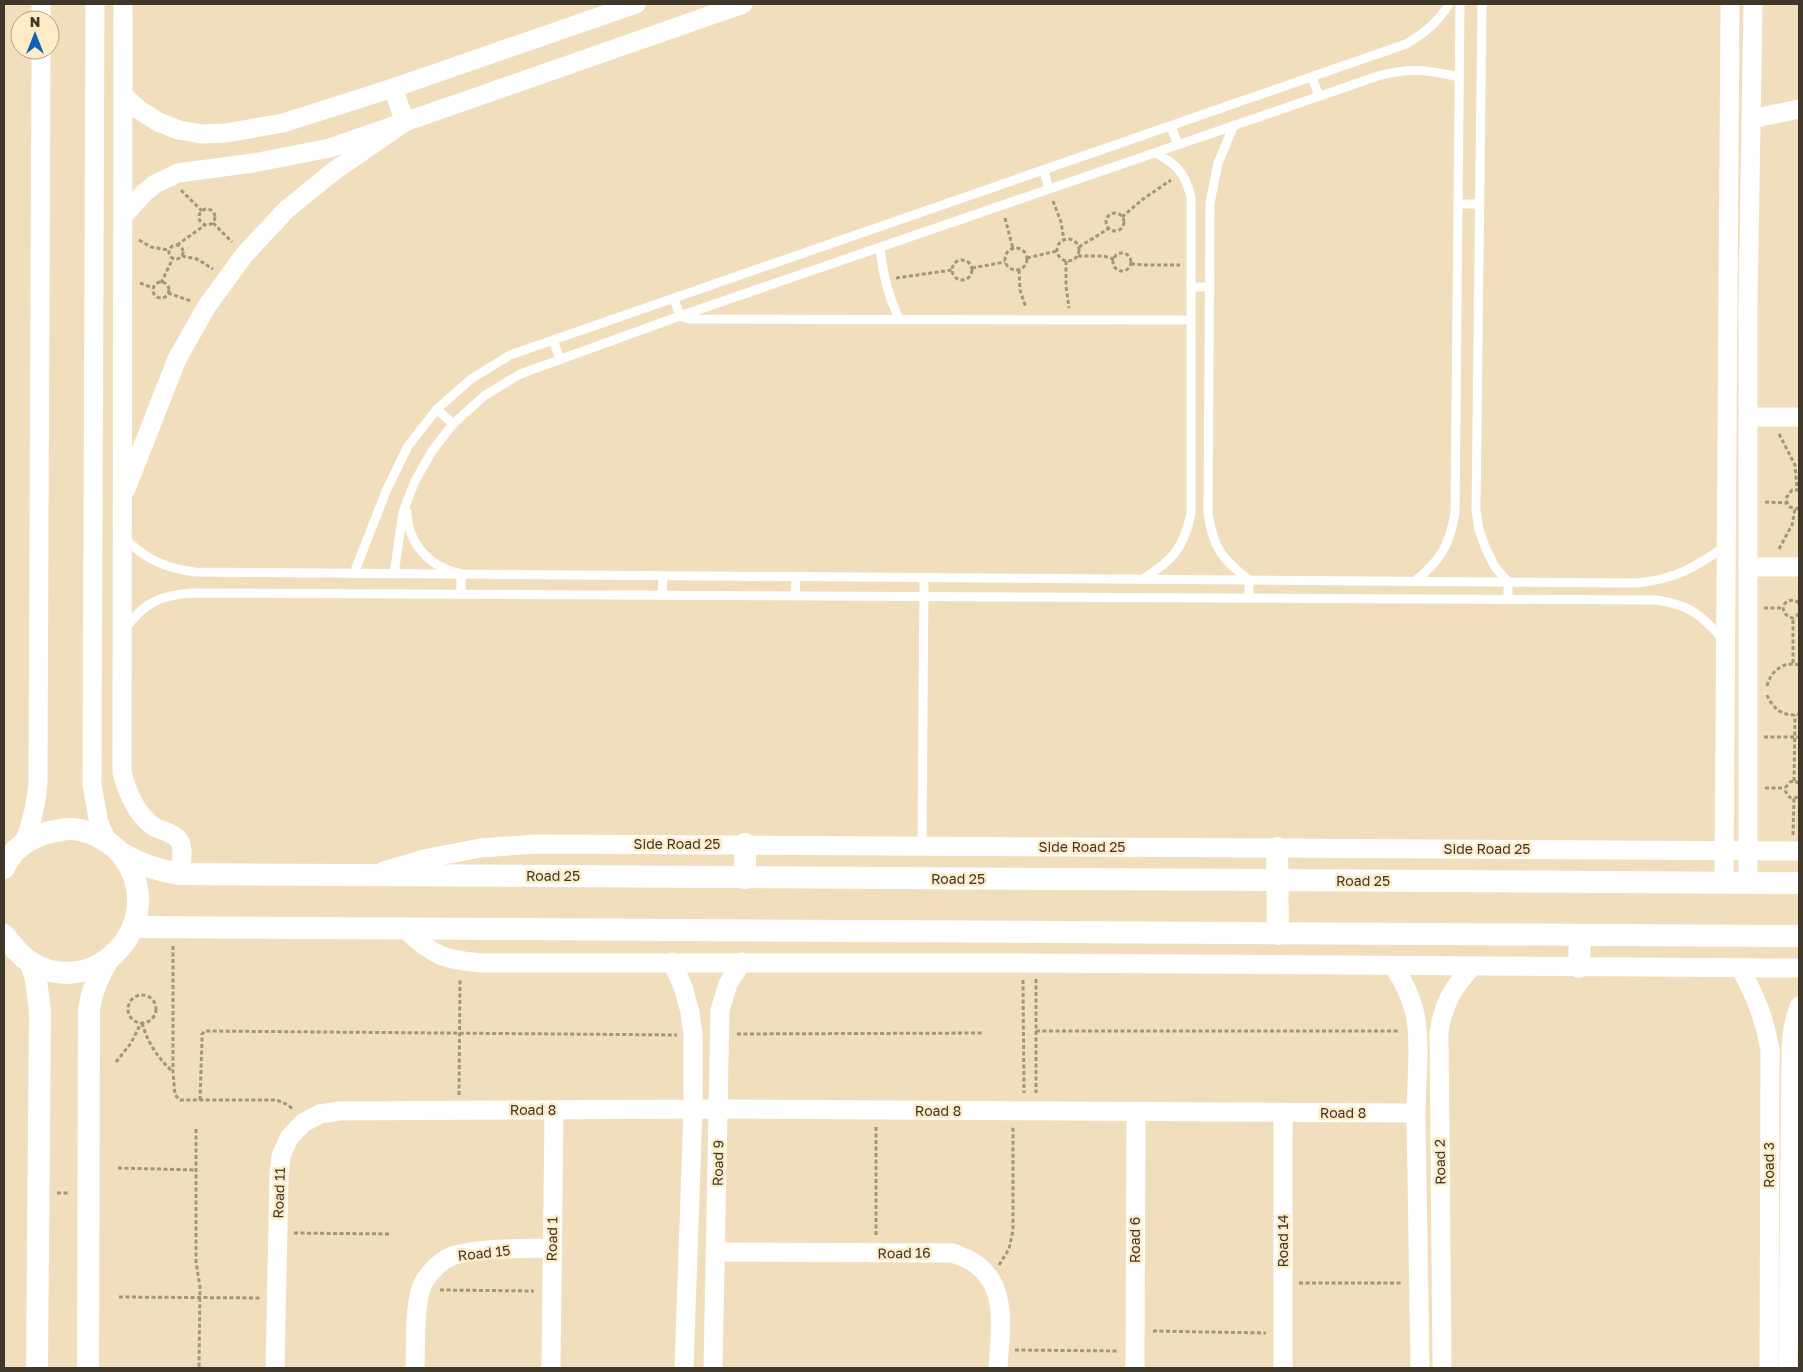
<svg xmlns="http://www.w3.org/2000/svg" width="1803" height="1372" viewBox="0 0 1803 1372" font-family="'Golos Text',sans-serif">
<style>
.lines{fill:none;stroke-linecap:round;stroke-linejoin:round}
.path{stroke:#a4967d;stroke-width:3;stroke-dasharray:4 2.5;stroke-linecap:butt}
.service{stroke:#fff;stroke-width:9}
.minor{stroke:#fff;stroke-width:19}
.tertiary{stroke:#fff;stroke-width:22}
.labels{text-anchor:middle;stroke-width:5;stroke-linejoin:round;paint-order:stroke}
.street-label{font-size:14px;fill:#3f372a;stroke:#feecc9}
</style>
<rect width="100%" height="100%" fill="#f1debc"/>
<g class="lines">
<g class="path">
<path d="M181,190L202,211"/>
<path d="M1053,201L1061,222L1064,240"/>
<circle cx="207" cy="217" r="8"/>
<circle cx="1115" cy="222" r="9"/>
<path d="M1122,217L1143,199L1171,180"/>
<path d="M1005,218L1013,249"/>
<path d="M213,223L232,242"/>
<circle cx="1068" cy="250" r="11"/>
<path d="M139,240L151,247L169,250"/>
<path d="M177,245L205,225"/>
<circle cx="176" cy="252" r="7"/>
<path d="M1079,247L1108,229"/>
<circle cx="1016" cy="259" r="11"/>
<circle cx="1122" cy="262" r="9"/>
<path d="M182,256L197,259L213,269"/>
<path d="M1078,256H1103L1114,259"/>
<path d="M1027,258L1057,251"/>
<circle cx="962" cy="270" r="10"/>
<path d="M1066,261V286L1069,308"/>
<path d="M1131,264L1144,265H1180"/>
<path d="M972,268L1005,262"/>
<path d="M1019,270L1020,290L1026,308"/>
<path d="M896,278L952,270"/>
<circle cx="161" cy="290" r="8"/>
<path d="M140,283L153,288"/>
<path d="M161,283L173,258"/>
<path d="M168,293L191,301"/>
<path d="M1779,434L1795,465L1797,489"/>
<path d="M1799,490H1792L1786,498L1787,503L1790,507L1799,509"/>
<path d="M1765,502L1787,503"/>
<path d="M1779,549L1792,525L1795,509"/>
<path d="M1799,603C1785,593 1775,614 1793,618L1799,614"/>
<path d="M1764,608H1783"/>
<path d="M1793,663V618"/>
<path d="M1767,686C1771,671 1783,661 1799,665"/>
<path d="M1767,695C1772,708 1784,718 1799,714"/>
<path d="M1764,737H1799"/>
<path d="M1794,781L1795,715"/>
<path d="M1799,783L1794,781L1790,782L1785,788C1786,797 1792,801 1799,796"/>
<path d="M1765,788H1785"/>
<path d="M1793,835L1794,798"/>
<path d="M173,946V1072L175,1095L180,1100H277L288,1105L294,1110"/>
<path d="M1036,979V1093"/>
<path d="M1023,980L1024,1093"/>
<circle cx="142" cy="1009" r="14"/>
<path d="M142,1023C148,1043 157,1057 173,1072"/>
<path d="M1036,1031H1400"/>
<path d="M737,1034L984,1033"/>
<path d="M116,1062L131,1043L141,1023"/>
<path d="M459,1095L460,978"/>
<path d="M200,1100L202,1040V1034L205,1031L677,1035"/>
<path d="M196,1129V1262L200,1287L199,1368"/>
<path d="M118,1168L196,1170"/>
<path d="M57,1193H70"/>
<path d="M294,1233L391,1234"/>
<path d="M876,1235V1127"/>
<path d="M999,1265L1009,1249L1013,1230V1127"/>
<path d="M1299,1283H1402"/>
<path d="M440,1290L534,1291"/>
<path d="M119,1297L261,1298"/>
<path d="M1153,1331L1266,1333"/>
<path d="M1015,1350L1119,1351"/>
</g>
<g class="service">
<path d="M1482,4L1476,510L1479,530L1486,549L1495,567L1508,582V599"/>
<path d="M1312,78L1319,96"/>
<path d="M1234,125L1218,163L1210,203L1208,513C1213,548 1222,559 1249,580V598"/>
<path d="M1171,127L1178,144"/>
<path d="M1044,171L1049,189"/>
<path d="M1458,204H1480"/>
<path d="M880,247C882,273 888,295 899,319"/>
<path d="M1191,287H1210"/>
<path d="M674,299L680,316L689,319L1191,320"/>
<path d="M553,340L560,359"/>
<path d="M437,409L453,424"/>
<path d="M407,512C408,545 430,567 461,574V594"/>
<path d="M124,537C144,559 165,568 195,572L1493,582L1636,583C1677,579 1693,568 1726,546"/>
<path d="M354,573L387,489L408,446L437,409L471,379L510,355L1406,44C1425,33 1438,22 1449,4"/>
<path d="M394,574L403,512L415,481L432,451L453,424L484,396L520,374L680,316L1378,76C1410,67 1428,70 1459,77"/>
<path d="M1143,579C1173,560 1184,548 1191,513V197C1185,173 1176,163 1155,153"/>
<path d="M1415,581C1441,560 1449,546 1455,513L1460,4"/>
<path d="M662,595L663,576"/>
<path d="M795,596L796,577"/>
<path d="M125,629C144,602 161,595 193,593L1656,600C1690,605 1700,614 1723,639"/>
<path d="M922,846L924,578"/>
</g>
<g class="minor">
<path d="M95,4L92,785L99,823L107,841"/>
<path d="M123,4L122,772C127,792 135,813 153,826C161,831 172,832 178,839C185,847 181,864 180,874"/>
<path d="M41,20V4"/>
<path d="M123,95L138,109L158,122L179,130L202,134L226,133L283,123L393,88L636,4"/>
<path d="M1751,119L1799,109"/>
<path d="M123,216L144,193L155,184L178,173L253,163L330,148L743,4"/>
<path d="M1748,417H1799"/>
<path d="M126,489L177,359L207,306L245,254L286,210L334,171L405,122L393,88"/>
<path d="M1748,567H1799"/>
<path d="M24,843C32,822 37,803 38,781L41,50"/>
<path d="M383,871L424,859L480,848L537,844L1799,851"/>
<path d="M1724,882L1730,4"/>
<path d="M1748,882V308L1753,4"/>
<path d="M406,930C433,956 447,961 484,963H1023L1799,968"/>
<path d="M672,962L683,987L690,1012L693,1035V1109L684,1368"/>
<path d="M1393,966C1403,980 1411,996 1415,1014C1421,1043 1416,1085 1416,1116C1417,1200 1419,1284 1420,1368"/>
<path d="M1740,968C1755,995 1765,1019 1770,1050L1769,1368"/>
<path d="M1283,1113V1368"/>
<path d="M716,1252L953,1253C959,1256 966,1258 971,1261C1010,1284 1000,1331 998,1368"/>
<path d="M275,1368L279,1176L281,1156L289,1138L303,1123L320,1114L339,1111L719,1109L1416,1113"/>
<path d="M415,1368C416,1343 414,1316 420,1292C423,1278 439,1261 452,1256C482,1247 520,1249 552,1248"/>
<path d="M551,1368L554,1110"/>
<path d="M713,1368L720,1010L728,984L742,962"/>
<path d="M1135,1368L1136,1113"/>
<path d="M1442,1368L1439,1032C1444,1002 1453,987 1473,966"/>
<path d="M1788,1368L1791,1050L1793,1027L1799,1006"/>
</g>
<g class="tertiary">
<path d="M1277,848L1278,934"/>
<path d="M121,853C141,865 158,871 180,874L1799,883"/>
<path d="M4,868C13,845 38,833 61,830C79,826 100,835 114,847C126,857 134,872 137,888C147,948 82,995 30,962C19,955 12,945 4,935"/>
<path d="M745,878V844"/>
<path d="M134,927L1799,936"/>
<path d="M31,963L36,979L40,1012L37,1368"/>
<path d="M1579,967L1580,936"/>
<path d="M88,1368L89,1009C92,990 98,976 108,960"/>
</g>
</g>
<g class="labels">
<g class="street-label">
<text x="677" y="849">Side Road 25</text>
<text x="1082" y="852">Side Road 25</text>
<text x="1487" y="854">Side Road 25</text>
<text x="553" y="881">Road 25</text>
<text x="958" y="884">Road 25</text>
<text x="1363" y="886">Road 25</text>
<text x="533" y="1115">Road 8</text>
<text x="938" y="1116">Road 8</text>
<text x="1343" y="1118">Road 8</text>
<text transform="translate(1440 1162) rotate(-91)" y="5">Road 2</text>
<text transform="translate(718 1163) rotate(-89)" y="5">Road 9</text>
<text transform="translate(1769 1165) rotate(-90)" y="5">Road 3</text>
<text transform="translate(279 1193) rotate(-88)" y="5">Road 11</text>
<text transform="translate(552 1239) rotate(-89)" y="5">Road 1</text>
<text transform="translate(1135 1240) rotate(-90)" y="5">Road 6</text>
<text transform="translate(1283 1241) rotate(-90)" y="5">Road 14</text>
<text transform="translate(484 1253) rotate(-6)" y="5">Road 15</text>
<text transform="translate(904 1253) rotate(-1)" y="5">Road 16</text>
</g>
</g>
<rect width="1803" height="1372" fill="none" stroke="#3f372a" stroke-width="10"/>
<g transform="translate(35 35)"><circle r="24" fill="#feecc9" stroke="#b2a489"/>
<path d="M0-4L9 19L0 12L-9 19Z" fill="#1062b0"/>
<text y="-8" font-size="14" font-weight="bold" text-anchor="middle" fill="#3f372a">N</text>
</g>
</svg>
